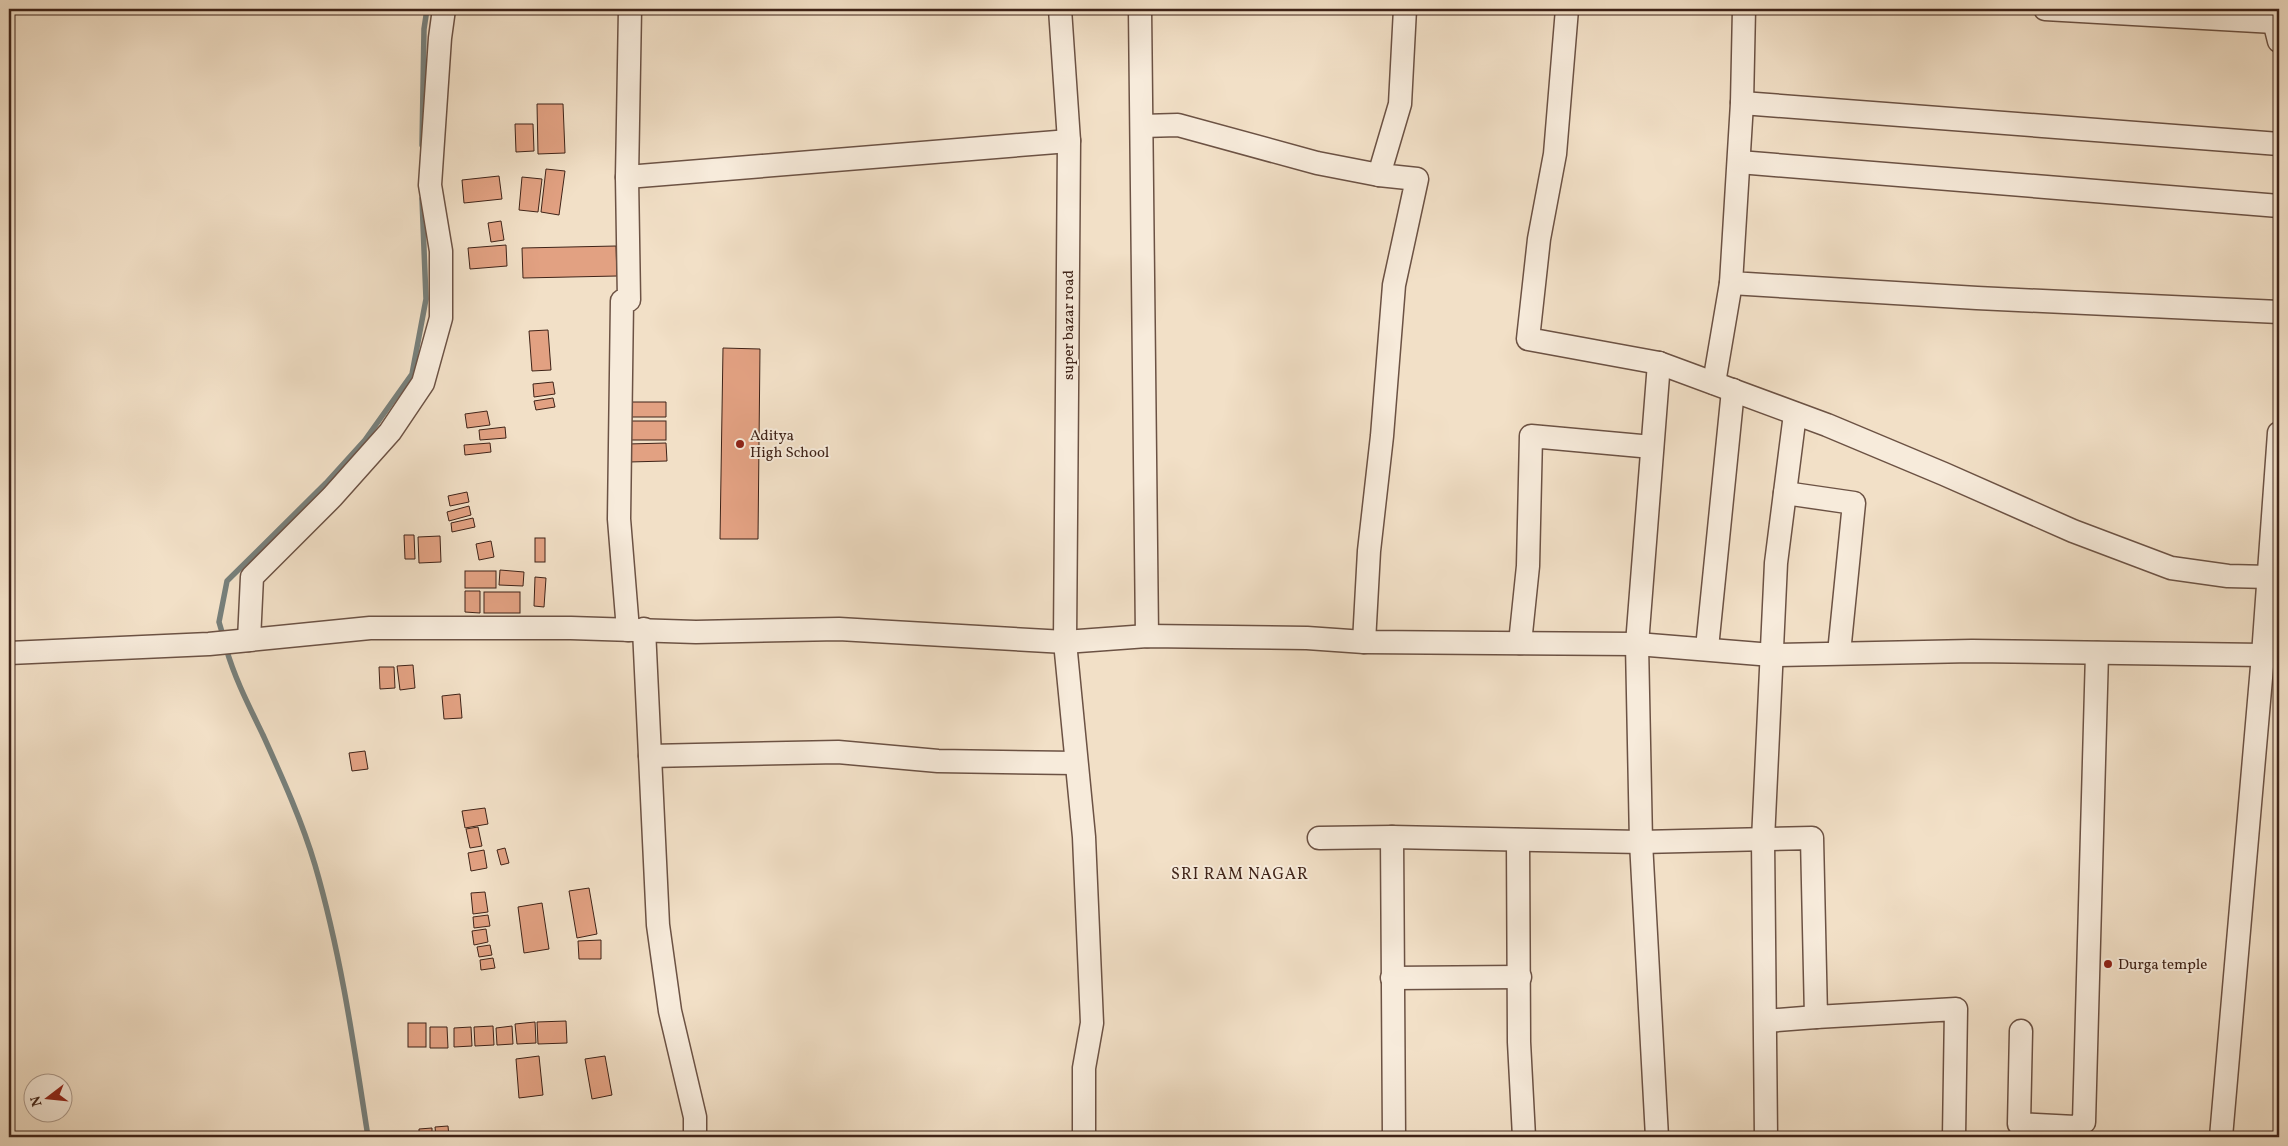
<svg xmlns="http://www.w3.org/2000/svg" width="2288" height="1146" viewBox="0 0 2288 1146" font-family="Vollkorn,serif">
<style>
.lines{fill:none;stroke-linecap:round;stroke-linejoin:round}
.stream{stroke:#777f7a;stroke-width:5.5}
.building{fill:#e2a182;stroke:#3f2318}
.minor-casing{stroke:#6c5244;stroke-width:25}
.minor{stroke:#f7ebdb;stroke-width:22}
.poi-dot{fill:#8f2418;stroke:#f7ebdb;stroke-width:2}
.labels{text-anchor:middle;stroke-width:4;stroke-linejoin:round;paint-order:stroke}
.street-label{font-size:15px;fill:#3f2318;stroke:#f7ebdb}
.poi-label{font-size:15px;fill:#3f2318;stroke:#f7ebdb;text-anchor:start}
.neighbourhood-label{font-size:16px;letter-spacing:1px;fill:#3f2318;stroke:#f7ebdb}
</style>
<rect width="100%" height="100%" fill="#f2e0c7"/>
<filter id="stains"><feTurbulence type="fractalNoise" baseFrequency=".004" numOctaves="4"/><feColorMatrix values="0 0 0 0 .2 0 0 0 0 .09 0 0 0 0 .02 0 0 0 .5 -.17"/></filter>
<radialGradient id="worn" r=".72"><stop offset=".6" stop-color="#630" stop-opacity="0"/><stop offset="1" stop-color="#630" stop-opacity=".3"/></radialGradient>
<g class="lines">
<g class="stream">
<path d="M422,145L424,29L427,9"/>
<path d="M224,639L219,622L227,581L326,483L365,440L412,374L426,299L422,199"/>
<path d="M226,648C235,679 249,706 263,735C282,777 302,821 315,865C341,954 354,1046 368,1137"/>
</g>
</g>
<g class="building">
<path d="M537,104H563L565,153L538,154Z"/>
<path d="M515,124H533L534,151L516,152Z"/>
<path d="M546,169L565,171L559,215L541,212Z"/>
<path d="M499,176L502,199L464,203L462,180Z"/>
<path d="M522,177L542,179L538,212L519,210Z"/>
<path d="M501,221L504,240L491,242L488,223Z"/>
<path d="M506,245L507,266L470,269L468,248Z"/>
<path d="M616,246L617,276L523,278L522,248Z"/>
<path d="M548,330L551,370L532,371L529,331Z"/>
<path d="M723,348L760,349L758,539H720Z"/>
<path d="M553,382L555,394L534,397L533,384Z"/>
<path d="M553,398L555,407L536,410L534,401Z"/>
<path d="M627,402H666V417H626Z"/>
<path d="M487,411L490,425L467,428L465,414Z"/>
<rect x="626" y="421" width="40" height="19"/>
<path d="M505,427L506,438L480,440L479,430Z"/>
<path d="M490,443L491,452L465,455L464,445Z"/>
<path d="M666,443L667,461L629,462L628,444Z"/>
<path d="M467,492L469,502L450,506L448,496Z"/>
<path d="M469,506L471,515L449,521L447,512Z"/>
<path d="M473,518L475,527L452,532L451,523Z"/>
<path d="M404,535H414L415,559H405Z"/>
<path d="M440,536L441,562L419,563L418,537Z"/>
<rect x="535" y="538" width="10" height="24"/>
<path d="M491,541L494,557L479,560L476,544Z"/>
<path d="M500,570L524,572L523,586L499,585Z"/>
<rect x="465" y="571" width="31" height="17"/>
<path d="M535,577L546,578L544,607L534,606Z"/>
<path d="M465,591H480V613L465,612Z"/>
<rect x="484" y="592" width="36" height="21"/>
<path d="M413,665L415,688L400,690L397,666Z"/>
<path d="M379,667H394L395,688L380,689Z"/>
<path d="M460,694L462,718L444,719L442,696Z"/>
<path d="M365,751L368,769L352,771L349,753Z"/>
<path d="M485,808L488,824L465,828L462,811Z"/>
<path d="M478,827L482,846L470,848L466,829Z"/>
<path d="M505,848L509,863L501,865L497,850Z"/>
<path d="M484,850L487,868L471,871L468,853Z"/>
<path d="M589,888L597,934L577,938L569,891Z"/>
<path d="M485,892L488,912L473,914L471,893Z"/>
<path d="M542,903L549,949L524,953L518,907Z"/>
<path d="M488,915L490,926L474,928L473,917Z"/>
<path d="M486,929L488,942L474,945L472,931Z"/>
<path d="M601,940V959H579L578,941Z"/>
<path d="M490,945L492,955L479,957L477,947Z"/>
<path d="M493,958L495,968L481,970L480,960Z"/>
<path d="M566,1021L567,1043L538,1044L537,1022Z"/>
<path d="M535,1022L536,1043L517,1044L515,1024Z"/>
<rect x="408" y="1023" width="18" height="24"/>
<path d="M493,1026L494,1045L475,1046L474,1027Z"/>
<path d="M512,1026L513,1044L497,1045L496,1028Z"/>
<path d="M430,1027H447L448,1048H430Z"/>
<path d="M471,1027L472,1046L454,1047V1028Z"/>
<path d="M539,1056L543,1095L519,1098L516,1059Z"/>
<path d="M605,1056L612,1095L592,1099L585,1059Z"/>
<path d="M448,1126L449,1137H436L435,1127Z"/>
<path d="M432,1128V1137H419V1129Z"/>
</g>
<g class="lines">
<g class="minor-casing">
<g id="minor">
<path d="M1060,9L1069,141L1065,642L1084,837L1092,1023L1084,1068V1137"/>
<path d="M1140,9L1147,636"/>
<path d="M1567,9L1555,154L1539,239L1528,339L1659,363L1827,425L1944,474L2073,531L2171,568L2228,576L2269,577"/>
<path d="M1744,9L1742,103L1731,283L1977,298L2279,312"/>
<path d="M2045,9L2274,22"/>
<path d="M2271,9L2279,41"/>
<path d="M1742,103L2279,144"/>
<path d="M1142,126L1178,125L1317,163L1379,175"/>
<path d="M1739,162L2279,206"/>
<path d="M627,177L1069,141"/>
<path d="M1714,383L1731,283"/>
<path d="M1785,493L1854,503L1839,653"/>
<path d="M644,629L658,925L670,1011L695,1117V1137"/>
<path d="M628,630L619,519L622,301L629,300L627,177L630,9"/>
<path d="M249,640L252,577L332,497L390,432L423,383L441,318V251L430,185L440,38L444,9"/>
<path d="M1364,642L1369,551L1382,436L1394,285L1417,179L1379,175L1400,104L1405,9"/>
<path d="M1520,643L1528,566L1531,436L1652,447"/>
<path d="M1707,648L1733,390"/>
<path d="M9,653L209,644L370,628H571L696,632L839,629L1065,642L1147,636L1307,638L1364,642L1637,644L1772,655L1972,651L2263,655"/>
<path d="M650,756L838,752L938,761L1076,763"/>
<path d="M1392,837L1394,1137"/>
<path d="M1319,838L1392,837L1641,842L1812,838L1816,1017L1956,1009L1954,1137"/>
<path d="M1518,840L1519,1042L1524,1137"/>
<path d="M1392,978L1520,977"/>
<path d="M1766,1021L1816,1017"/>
<path d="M2021,1031L2019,1124L2075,1127L2084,1122L2097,653"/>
<path d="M1657,1137L1641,842L1637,644L1659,363"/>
<path d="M1766,1137L1763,840L1776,563L1795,414"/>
<path d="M2221,1137L2263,655L2279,433"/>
</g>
</g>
<use href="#minor" class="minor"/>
</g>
<g class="poi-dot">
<circle cx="740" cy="444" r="5"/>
<circle cx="2108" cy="964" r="5"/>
</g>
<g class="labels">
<g class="street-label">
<text transform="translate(1068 325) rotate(-90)" y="5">super bazar road</text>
</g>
<g class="poi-label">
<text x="750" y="440">Aditya<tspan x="750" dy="17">High School</tspan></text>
<text x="2118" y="969">Durga temple</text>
</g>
<g class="neighbourhood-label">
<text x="1240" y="879">SRI RAM NAGAR</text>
</g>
</g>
<rect width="2288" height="1146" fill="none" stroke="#f2e0c7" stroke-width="30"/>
<rect x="10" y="10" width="2268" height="1126" fill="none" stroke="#3f2318" stroke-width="2.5"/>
<rect x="15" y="15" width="2258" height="1116" fill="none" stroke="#3f2318"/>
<g transform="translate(48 1098) rotate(254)"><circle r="24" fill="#f7ebdb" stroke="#ad9b8d"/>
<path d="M0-4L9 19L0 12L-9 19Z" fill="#8f2418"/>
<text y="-8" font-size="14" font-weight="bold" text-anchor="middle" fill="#3f2318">N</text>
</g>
<rect width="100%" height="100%" filter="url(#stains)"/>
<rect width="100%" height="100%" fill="url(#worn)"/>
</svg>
